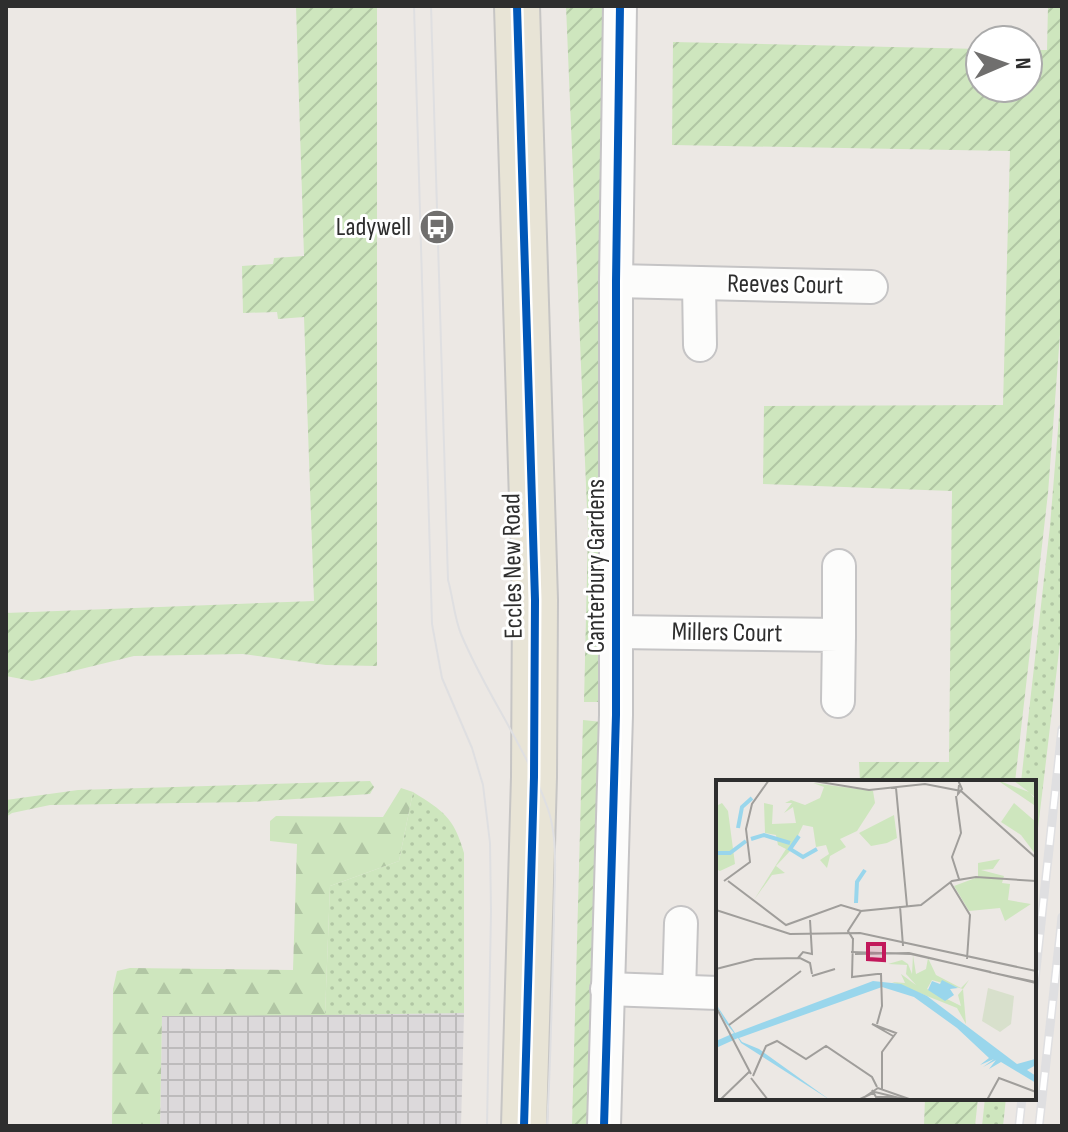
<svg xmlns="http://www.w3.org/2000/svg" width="1068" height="1132" font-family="'Sofia Sans Condensed',sans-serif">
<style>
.industrial{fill:url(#industrial-grid)}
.grass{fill:url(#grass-dots)}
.forest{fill:url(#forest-firs)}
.garden{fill:url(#garden-furrows)}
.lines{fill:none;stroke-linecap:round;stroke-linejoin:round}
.street-casing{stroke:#c5c4c5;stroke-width:36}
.primary-casing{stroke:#c6c5c4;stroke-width:48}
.street{stroke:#fcfcfb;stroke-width:32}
.primary{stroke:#e8e4d6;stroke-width:44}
.tram{stroke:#dfdfe1;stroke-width:2}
.rail-casing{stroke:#dfdfe1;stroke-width:9}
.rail{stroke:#fff;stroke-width:6;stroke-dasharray:18;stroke-linecap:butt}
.cycleway-casing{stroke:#fff;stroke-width:13}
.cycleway{stroke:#0057b8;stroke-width:8}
.labels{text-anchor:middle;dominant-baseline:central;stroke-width:6;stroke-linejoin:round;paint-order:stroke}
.poi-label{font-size:26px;fill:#2e2e2e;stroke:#fff;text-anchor:end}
.street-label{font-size:26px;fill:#2e2e2e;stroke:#fff}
.inset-river{fill:none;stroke:#99d6ec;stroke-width:4}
.inset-road{fill:none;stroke:#a09e9b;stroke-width:2}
.view{fill:#c2185b;fill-opacity:0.15;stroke:#c2185b;stroke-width:4}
.inset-edge{fill:none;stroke:#2e2e2e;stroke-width:4}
</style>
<defs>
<pattern id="industrial-grid" width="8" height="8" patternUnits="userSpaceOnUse" patternTransform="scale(2)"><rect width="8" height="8" fill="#dcd9db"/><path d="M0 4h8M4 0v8" fill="none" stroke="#bdbbbc"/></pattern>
<pattern id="grass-dots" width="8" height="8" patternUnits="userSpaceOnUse" patternTransform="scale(2)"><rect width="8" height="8" fill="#cee6be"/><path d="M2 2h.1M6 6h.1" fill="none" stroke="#b1c6a4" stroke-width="1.8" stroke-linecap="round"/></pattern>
<pattern id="forest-firs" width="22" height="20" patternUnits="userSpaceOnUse" patternTransform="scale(2)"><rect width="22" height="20" fill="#cee6be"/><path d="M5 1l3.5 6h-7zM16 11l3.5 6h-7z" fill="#b1c6a4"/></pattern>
<pattern id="garden-furrows" width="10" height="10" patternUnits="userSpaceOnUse" patternTransform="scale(2)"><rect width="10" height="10" fill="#cee6be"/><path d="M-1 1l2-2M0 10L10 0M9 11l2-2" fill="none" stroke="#b1c6a4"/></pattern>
</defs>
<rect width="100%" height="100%" fill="#ece8e4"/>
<path class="industrial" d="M464 1013 461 1126H160L162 1016Z"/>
<g class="grass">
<path d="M1062 380V626L1034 862V782H1021L1050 526Z"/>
<path d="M413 792C443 811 454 817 464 853V1013L325 1015 330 886 399 861Z"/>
<path d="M985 1098H1006L1003 1126H982Z"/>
</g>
<path class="forest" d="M401 788 413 792 399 861 330 886 325 1015 162 1016 160 1126H112L113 989 117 971 130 968 293 970 297 844 270 841V821L276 816 383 817Z"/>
<g class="garden">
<path d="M296 6H377V666L326 665 243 654 134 656 32 681 6 676V613L314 601 304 317 278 319 277 312 243 313 242 266 273 264 274 258 304 256Z"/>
<path d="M566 6H605L600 413 609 451 604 702H584L588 533Z"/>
<path d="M1048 6H1062V308L1048 493 1015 782H860L859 762H949L952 491 763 484 764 406 1003 405 1010 151 672 145 673 42 980 49V88H1028V50H1047Z"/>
<path d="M583 720 602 722 588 1126H572Z"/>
<path d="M370 781 374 787 370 794 250 802 50 805 12 813 6 817V800L78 790Z"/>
<path d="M925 1098H978L975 1126H924Z"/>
</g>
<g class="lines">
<defs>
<g id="street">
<path d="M616 281 871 287"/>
<path d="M699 283 700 345"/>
<path d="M616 632 839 635 838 701"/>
<path d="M839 635V566"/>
<path d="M607 989 718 993"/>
<path d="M679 991 681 923"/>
<path d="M604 1126 616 715V281L620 6"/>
</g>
<path id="primary" d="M517 6 535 600 534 777 524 1126"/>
</defs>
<use href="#street" class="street-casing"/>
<use href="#primary" class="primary-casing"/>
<use href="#street" class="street"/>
<use href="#primary" class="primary"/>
<g class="tram">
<path d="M414 6 432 624 442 678 472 748 483 785 490 843 491 912 487 1126"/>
<path d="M431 6 448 580C453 597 454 617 461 634 486 694 526 747 548 809 559 840 554 885 554 918 552 988 551 1057 547 1126"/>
</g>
<defs>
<g id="rail">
<path d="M1034 988 1062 729"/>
<path d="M1019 1126 1022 1098"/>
<path d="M1039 1126 1062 917"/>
</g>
</defs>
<use href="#rail" class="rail-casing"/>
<use href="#rail" class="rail"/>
<defs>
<g id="cycleway">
<path d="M517 6 535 600 534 777 524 1126"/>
<path d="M604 1126 616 715V281L620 6"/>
</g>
</defs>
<use href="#cycleway" class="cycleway-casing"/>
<use href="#cycleway" class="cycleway"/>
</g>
<defs>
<symbol id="bus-disc" viewBox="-11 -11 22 22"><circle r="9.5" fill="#706f6e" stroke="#fff"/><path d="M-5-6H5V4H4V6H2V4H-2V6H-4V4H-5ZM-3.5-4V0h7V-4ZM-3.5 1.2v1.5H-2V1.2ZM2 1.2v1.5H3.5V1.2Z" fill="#fff"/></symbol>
</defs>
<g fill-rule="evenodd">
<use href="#bus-disc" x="417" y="207" width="40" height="40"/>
</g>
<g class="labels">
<g class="poi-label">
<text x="411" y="227">Ladywell</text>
</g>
<g class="street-label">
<text transform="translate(785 285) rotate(1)">Reeves Court</text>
<text transform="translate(513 566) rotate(-91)">Eccles New Road</text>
<text transform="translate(596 566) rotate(-90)">Canterbury Gardens</text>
<text transform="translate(727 633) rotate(1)">Millers Court</text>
</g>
</g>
<g transform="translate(716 780)">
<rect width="320" height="320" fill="#ece8e4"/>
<path d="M97 3 157 11 159 23 141 51 124 59 130 67 114 76 111 88 104 80 113 74 110 65 100 67 97 47 87 45 75 70 60 86 69 93 56 95 38 120 70 69 62 65 60 55 49 53 48 23 57 25 56 44 80 43 77 27 68 33 76 23H69L75 20 89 25 104 18 108 7ZM6 23 12 31 19 84 4 91 0 89V26ZM298 23 320 42V75L305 55 285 42ZM178 35 181 58 171 63 155 66 143 53ZM284 79 277 89 265 90 288 96 286 103 294 104 292 120 315 124 289 141 284 128 253 131 238 106 262 97V83ZM197 175 200 194 210 189 212 178 220 195 245 208 253 200 247 209 216 200 211 209 245 226 242 215 247 209 250 244 241 228 176 202 189 203 185 194 200 205 190 194 191 185 172 184 186 180 192 184 196 194Z" fill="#cee6be"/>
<path d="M281 0 313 12 298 1 318 0 320 18 314 13 320 20V40L318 25Z" fill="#cee6be"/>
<path d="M272 208 298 216 295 244 284 252 266 241Z" fill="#d8e0cc"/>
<path d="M226 200 242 208 234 209 238 215 229 221 212 210 216 201 224 204ZM157 201 185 204 211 216 301 284 319 279 320 285 311 290 320 296V303L285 282 273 289 280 280 267 287 278 279 264 285 273 278 241 248 198 217 166 207 23 258 26 262 43 269 114 320 25 263 22 258 0 268V261L18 253 9 242 0 224 19 253Z" fill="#99d6ec"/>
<path class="inset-river" d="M22 48 26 27 36 18M83 56 74 69 87 77 101 69M35 59 48 55 74 63M0 73H14L30 61M140 123 141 102 149 90"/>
<path class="inset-road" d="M92 0 153 10 209 4 245 11 320 78M242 0 246 9 242 14 243 5M175 8H180L191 126M240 16 245 53 236 77 243 99M8 101 34 82 30 49 36 24 53 0M12 101 70 145 125 125 145 131M234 102 254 135 251 179M184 126 187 166M0 130 74 154 144 153 320 191M137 158 136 197 161 194M137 159 132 151 145 131 205 125 236 101 260 97 320 101M135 172 195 174 275 192M139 174 193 173 320 203M82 178 87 172 96 174 94 140M0 189 39 179 84 178 94 183 96 194M273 192 320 202M96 196 119 189M0 227 35 294M161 244 166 226 165 194H161M13 245 85 191M37 296 50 266 61 261 90 279 110 266 156 297 161 307M35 298 52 320M166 309V272L180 253 156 244 177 256M156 310 160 317H176M4 320 33 292M142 320 159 312 192 320M144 320 162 308 196 320M271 320 283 298 320 312"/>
<path class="view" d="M152 164H168V180L152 179Z"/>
<rect width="320" height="320" class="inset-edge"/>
</g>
<rect width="1068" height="1132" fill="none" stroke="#2e2e2e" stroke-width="16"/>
<g transform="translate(1004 64) rotate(88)"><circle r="38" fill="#ffffff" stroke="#ababab" stroke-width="2"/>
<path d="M0-6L14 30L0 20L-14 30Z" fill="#706f6e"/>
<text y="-12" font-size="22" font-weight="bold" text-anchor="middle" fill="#2e2e2e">N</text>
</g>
</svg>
